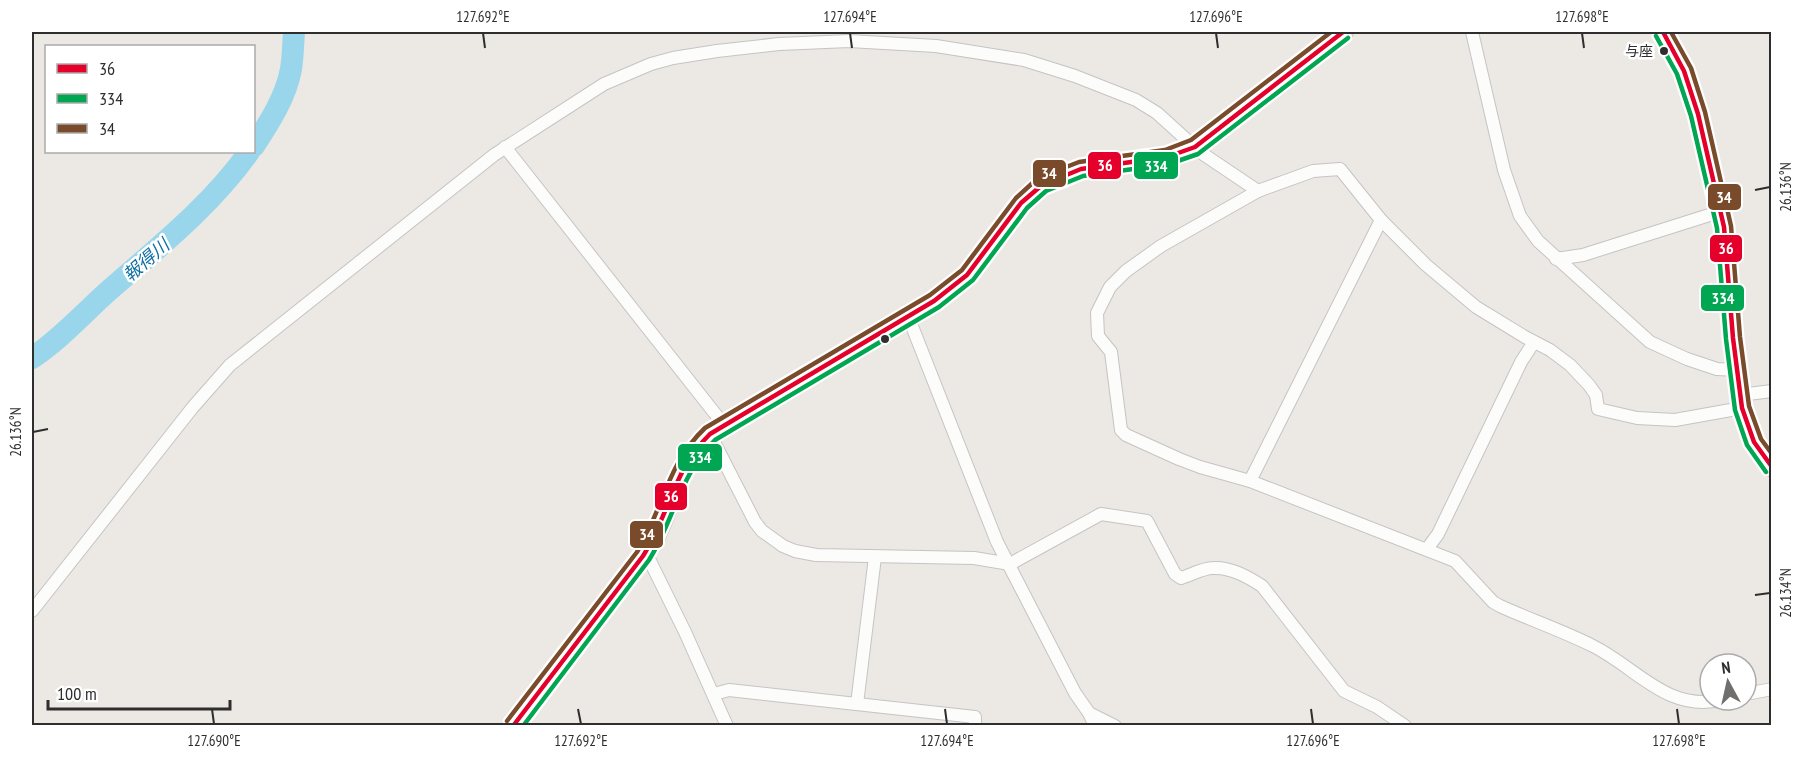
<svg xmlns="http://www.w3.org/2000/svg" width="1803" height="757" font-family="'PT Sans Narrow','Noto Sans JP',sans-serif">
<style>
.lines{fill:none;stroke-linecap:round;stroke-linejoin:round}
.river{stroke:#99d6ec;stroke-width:22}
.minor-casing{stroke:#c5c4c5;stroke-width:14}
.secondary-casing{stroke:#c5c4c5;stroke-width:20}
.primary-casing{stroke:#c6c5c4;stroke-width:22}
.minor{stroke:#fcfcfb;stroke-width:12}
.secondary{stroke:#fcfcfb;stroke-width:18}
.primary{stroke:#e8e4d6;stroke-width:20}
.bus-1-casing{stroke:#fff;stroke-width:9}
.bus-2-casing{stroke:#fff;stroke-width:9}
.bus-3-casing{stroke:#fff;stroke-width:9}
.bus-1{stroke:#e4002b;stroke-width:4.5}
.bus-2{stroke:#00a651;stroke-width:4.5}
.bus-3{stroke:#7a4b2a;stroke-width:4.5}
.ticks{fill:none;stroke:#2e2e2e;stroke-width:2}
.bus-dot{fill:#2e2e2e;stroke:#fff;stroke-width:2}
.labels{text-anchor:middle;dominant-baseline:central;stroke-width:5;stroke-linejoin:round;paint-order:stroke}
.bus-label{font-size:14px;fill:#2e2e2e;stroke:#fff;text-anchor:end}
.water-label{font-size:18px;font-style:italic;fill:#0d6fa3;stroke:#fff}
.line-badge{stroke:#fff;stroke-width:2}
.badge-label{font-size:16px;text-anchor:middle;font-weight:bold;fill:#fff}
.neatline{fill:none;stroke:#2e2e2e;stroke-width:2}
.ticks-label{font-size:15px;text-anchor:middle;fill:#2e2e2e}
</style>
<rect width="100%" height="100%" fill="#ece8e4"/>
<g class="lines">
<g class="river">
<path d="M254 146C269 123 286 97 291 69 293 57 293 44 294 32"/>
<path d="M32 358C59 340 81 316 105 294 156 249 210 207 249 152"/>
</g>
<defs>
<g id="minor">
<path d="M1472 32 1504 170 1520 216 1538 241 1650 342 1687 359 1717 369 1736 370"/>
<path d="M505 147 724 425"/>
<path d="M1556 259 1583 255 1722 211"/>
<path d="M908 316 997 542 1075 693 1089 713 1095 726"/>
<path d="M1740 395 1772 391"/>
<path d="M710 434 755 522 762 531 783 546 795 551 816 555 974 558 1010 564 1101 514 1147 521 1175 574 1181 578C1191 575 1203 568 1213 568 1231 567 1248 577 1262 586L1344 691 1377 707 1405 726"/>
<path d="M1250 481 1381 220"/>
<path d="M1427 549 1438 534 1521 362 1534 342"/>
<path d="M643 556 650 561 685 632 727 726"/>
<path d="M32 611 193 407 230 365 494 155 604 84 651 64 673 58 717 51 779 44 849 41 936 46 1024 60 1075 76 1136 100 1157 113 1200 152 1258 191"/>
<path d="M714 694 729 690 975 717V726"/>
<path d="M1746 694 1772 689"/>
<path d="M1721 700C1667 712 1637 668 1593 646 1563 631 1531 620 1500 606L1493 602 1455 561 1250 481 1200 467 1179 459 1126 435 1121 430 1111 352 1098 336 1097 313 1110 287 1126 271 1161 246 1258 191 1313 171 1340 169 1381 220 1426 265 1476 307 1525 337 1550 350 1570 365 1589 385 1596 395 1598 409 1637 418 1675 420 1742 408"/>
<path d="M857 704 875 557"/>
<path d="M1089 713 1115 726"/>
</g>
<path id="secondary" d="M1663 32 1684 71 1698 114 1724 227 1733 338 1742 408 1754 442 1772 468"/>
<path id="primary" d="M513 726 643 556C648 548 653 540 657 532 676 493 674 465 710 434L934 301 967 275 1021 203 1042 185 1081 169 1167 157 1195 147 1343 32"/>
</defs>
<use href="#minor" class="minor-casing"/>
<use href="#secondary" class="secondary-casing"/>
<use href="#primary" class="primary-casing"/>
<use href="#minor" class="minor"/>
<use href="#secondary" class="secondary"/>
<use href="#primary" class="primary"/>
<defs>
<g id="bus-1">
<path d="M1663 32 1684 71 1698 114 1724 227 1733 338 1742 408 1754 442 1772 467"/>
<path d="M513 726 643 556C670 513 673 470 710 434L934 301 967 275 1021 203 1042 185 1081 169 1167 157 1195 147 1343 32"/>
</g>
<g id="bus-2">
<path d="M1656 36 1677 74 1691 116 1717 228 1726 339 1735 410 1747 445 1766 472"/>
<path d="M523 726 649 560C674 520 680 474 715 440L939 307 973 280 1027 208 1046 191 1083 176 1169 164 1198 154 1348 38"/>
</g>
<g id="bus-3">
<path d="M1671 32 1691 68 1705 112 1731 226 1740 337 1749 406 1761 439 1772 454"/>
<path d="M507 721 637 552C664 508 666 465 705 428L930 295 962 270 1016 198 1038 178 1079 162 1165 150 1191 140 1331 32"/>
</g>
</defs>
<use href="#bus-1" class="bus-1-casing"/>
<use href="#bus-2" class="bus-2-casing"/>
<use href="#bus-3" class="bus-3-casing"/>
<use href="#bus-1" class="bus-1"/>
<use href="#bus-2" class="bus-2"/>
<use href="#bus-3" class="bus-3"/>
</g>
<path class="ticks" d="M483 33 485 48M850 33 852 48M1216 33 1218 48M1582 33 1584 48M1755 190 1770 187M33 432 48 429M1755 595 1770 593M212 709 214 724M578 709 581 724M945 709 947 724M1311 709 1313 724M1677 709 1679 724"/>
<g class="bus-dot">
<circle cx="1664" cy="51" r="5"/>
<circle cx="885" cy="339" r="5"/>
</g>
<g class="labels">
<g class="bus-label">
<text x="1653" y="51">与座</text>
</g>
<g class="water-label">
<text transform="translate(146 260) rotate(-41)">報得川</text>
</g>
</g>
<g class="line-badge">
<rect x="1087" y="151" width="35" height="29" rx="6" fill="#e4002b"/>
<rect x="1133" y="151" width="46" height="29" rx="6" fill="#00a651"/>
<rect x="1032" y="159" width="35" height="29" rx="6" fill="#7a4b2a"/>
<rect x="1707" y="183" width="35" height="28" rx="6" fill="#7a4b2a"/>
<rect x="1709" y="234" width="34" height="29" rx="6" fill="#e4002b"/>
<rect x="1700" y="284" width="45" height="28" rx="6" fill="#00a651"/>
<rect x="677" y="443" width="46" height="29" rx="6" fill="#00a651"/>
<rect x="654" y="482" width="34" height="29" rx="6" fill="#e4002b"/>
<rect x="629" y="520" width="35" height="29" rx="6" fill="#7a4b2a"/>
</g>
<g class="badge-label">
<text x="1105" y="171">36</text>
<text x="1156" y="172">334</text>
<text x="1049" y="179">34</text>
<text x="1724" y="203">34</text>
<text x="1726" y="254">36</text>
<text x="1723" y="304">334</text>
<text x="700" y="463">334</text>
<text x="671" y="502">36</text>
<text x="647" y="540">34</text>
</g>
<rect width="1803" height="757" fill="none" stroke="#ffffff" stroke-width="66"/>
<rect x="45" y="45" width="210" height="108" fill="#ffffff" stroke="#ababab" stroke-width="1.5"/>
<rect x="57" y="64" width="30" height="9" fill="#e4002b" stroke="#ababab" stroke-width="1.5"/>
<text x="99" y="75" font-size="18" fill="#2e2e2e">36</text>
<rect x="57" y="94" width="30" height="9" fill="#00a651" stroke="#ababab" stroke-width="1.5"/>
<text x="99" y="105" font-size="18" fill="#2e2e2e">334</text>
<rect x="57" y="124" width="30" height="9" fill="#7a4b2a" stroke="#ababab" stroke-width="1.5"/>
<text x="99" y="135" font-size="18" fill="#2e2e2e">34</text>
<g transform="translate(1728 682) rotate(352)"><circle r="28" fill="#ffffff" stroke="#ababab" stroke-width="1.5"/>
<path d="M0-4.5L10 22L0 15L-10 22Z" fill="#706f6e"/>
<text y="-9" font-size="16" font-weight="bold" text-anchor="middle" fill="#2e2e2e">N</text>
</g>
<path d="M48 700v9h182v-9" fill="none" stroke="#2e2e2e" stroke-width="3"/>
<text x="57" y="700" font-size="18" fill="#2e2e2e" stroke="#ffffff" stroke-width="4.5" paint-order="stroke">100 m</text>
<rect x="33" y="33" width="1737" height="691" class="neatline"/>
<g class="ticks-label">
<text x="483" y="22">127.692°E</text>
<text x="850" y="22">127.694°E</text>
<text x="1216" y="22">127.696°E</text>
<text x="1582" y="22">127.698°E</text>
<text transform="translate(1786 187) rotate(-90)" y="5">26.136°N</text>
<text transform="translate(16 432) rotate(-90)" y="5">26.136°N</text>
<text transform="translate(1786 593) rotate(-90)" y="5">26.134°N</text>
<text x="214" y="746">127.690°E</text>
<text x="581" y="746">127.692°E</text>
<text x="947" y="746">127.694°E</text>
<text x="1313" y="746">127.696°E</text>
<text x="1679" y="746">127.698°E</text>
</g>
</svg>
